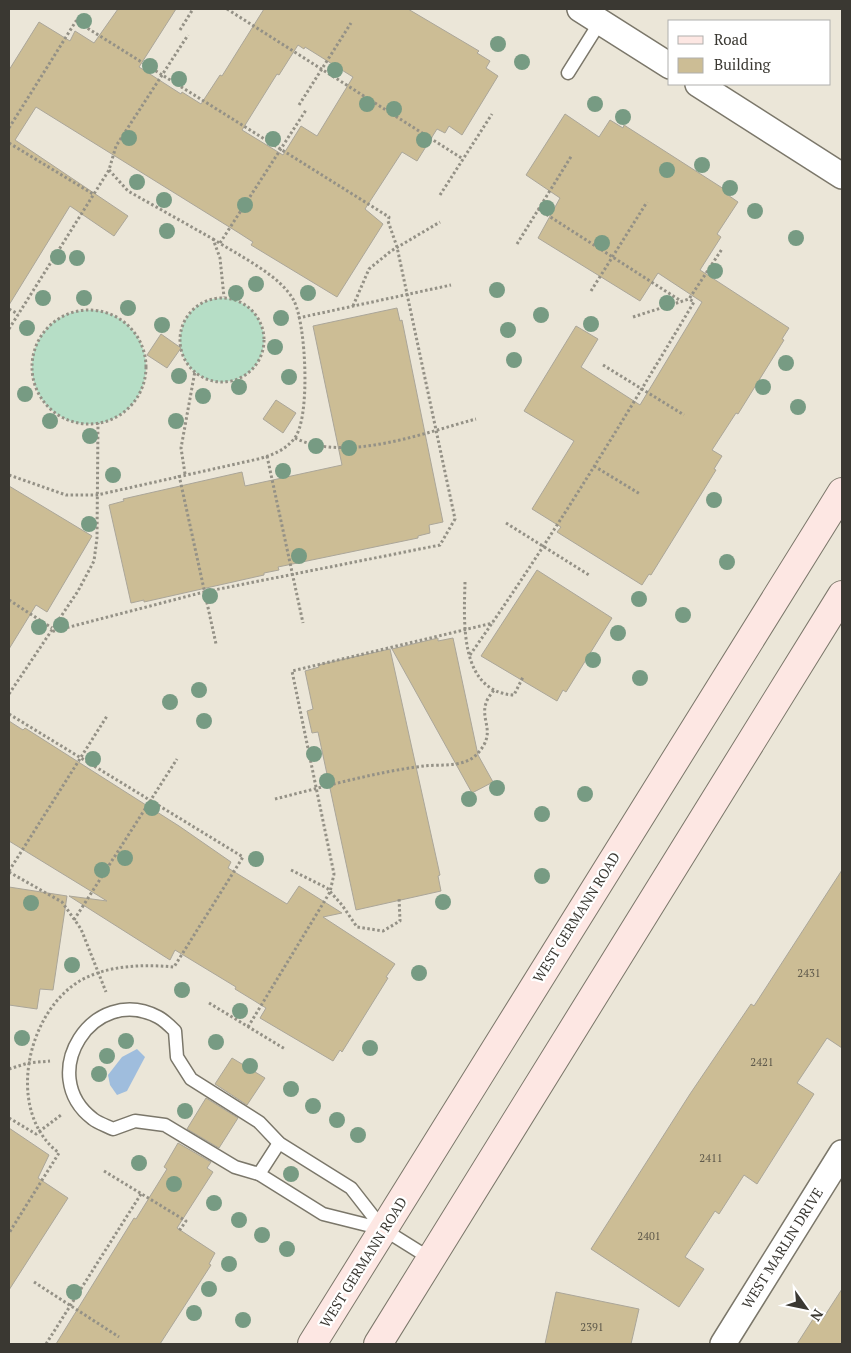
<svg xmlns="http://www.w3.org/2000/svg" width="851" height="1353" font-family="'PT Serif',serif">
<style>
.green{fill:#b6dec6}
.water{fill:#9fbddd}
.building{fill:#ccbd95;stroke:#aba699;fill-rule:evenodd}
.lines{fill:none;stroke-linecap:round;stroke-linejoin:round}
.lane-casing{stroke:#7b776a;stroke-width:15}
.street-casing{stroke:#7b776a;stroke-width:28}
.secondary-casing{stroke:#7b776a;stroke-width:30}
.path{stroke:#949186;stroke-width:3;stroke-dasharray:2.5 2.5;stroke-linecap:butt}
.lane{stroke:#fff;stroke-width:12}
.street{stroke:#fff;stroke-width:25}
.secondary{stroke:#fde7e3;stroke-width:28}
.tree{fill:#779b83}
.labels{text-anchor:middle;dominant-baseline:central;stroke-width:4.5;stroke-linejoin:round;paint-order:stroke}
.number-label{font-size:11px;fill:#5e594b}
.street-label{font-size:14px;fill:#3a3832;stroke:#fff}
</style>
<rect width="100%" height="100%" fill="#ebe6d8"/>
<g class="green">
<circle cx="222" cy="340" r="42"/>
<circle cx="89" cy="367" r="57"/>
</g>
<path class="water" d="M137 1049 145 1057 127 1091 117 1095 110 1085 108 1075 122 1057Z"/>
<g class="building">
<path d="M118 9H176L139 67 181 94 182 92 201 104 220 75 222 76 264 9H408L479 51 477 53 490 61 486 68 498 76 462 135 449 126 445 133 437 129 417 161 402 152 365 209 383 224 337 297 251 245 253 242 239 233 36 107 15 140 128 216 114 236 70 206 9 305V70L39 22 70 41 75 31 94 43ZM298 45 304 49 305 47 353 77 317 136 301 126 283 155 242 130 277 74 279 75Z"/>
<path d="M565 114 599 137 610 120 623 128 624 125 727 191 725 193 738 202 717 234 721 237 700 270 789 328 782 339 784 340 738 414 736 413 712 450 722 456 714 469 716 470 651 575 649 574 642 585 557 532 561 527 532 509 574 441 524 411 576 326 598 339 581 367 640 405 702 302 658 273 640 301 538 238 560 198 526 175Z"/>
<path d="M397 308 400 321 402 320 443 522 429 525 430 533 418 536V538L278 567 279 570 264 573V575L144 602V600L131 603 109 505 124 501 123 499 242 472 245 486 342 465 313 326Z"/>
<path d="M161 334 181 348 167 368 147 355Z"/>
<path d="M276 400 296 413 283 433 263 419Z"/>
<path d="M9 486 92 536 47 612 36 605 9 649Z"/>
<path d="M537 570 612 618 566 692 563 690 557 701 481 656Z"/>
<path d="M438 638V641L453 638 478 755 493 782 472 793 392 649Z"/>
<path d="M390 649 440 875 438 876 441 891 356 910 318 732 312 733 307 711 313 709 305 671 319 667 318 665Z"/>
<path d="M9 721 23 730 25 728 179 826 231 862 228 868 287 904 299 886 342 913 323 917 395 964 386 977 388 978 342 1052 340 1050 333 1061 260 1018 266 1008 235 989 236 987 175 950 170 960 69 896 107 901 9 841Z"/>
<path d="M842 870V1048L827 1038 797 1083 814 1094 757 1184 744 1175 719 1214 715 1211 685 1257 704 1269 679 1307 591 1249 690 1094 751 1004 754 1006Z"/>
<path d="M9 887 67 896 53 990 40 989 37 1009 9 1005Z"/>
<path d="M232 1058 265 1078 247 1105 215 1084Z"/>
<path d="M206 1098 238 1118 219 1148 187 1129Z"/>
<path d="M9 1128 49 1155 38 1178 68 1198 9 1290Z"/>
<path d="M178 1143 211 1162 207 1168 213 1172 177 1228 215 1253 209 1264 211 1265 160 1344H56L134 1218 136 1219 167 1169 164 1167Z"/>
<path d="M842 1289V1344H797L815 1316 822 1320Z"/>
<path d="M556 1292 639 1309 631 1344H545Z"/>
</g>
<g class="lines">
<defs>
<g id="lane">
<path d="M568 73 600 22"/>
<path d="M259 1174 279 1143"/>
<path d="M383 1229 351 1188 279 1143 259 1122 191 1079 177 1057 175 1031C170 1026 164 1020 158 1017 93 983 35 1075 93 1119 98 1123 107 1126 113 1129L135 1121 165 1125 235 1167 259 1174 323 1214 383 1229 431 1259"/>
</g>
<g id="street">
<path d="M580 9 670 66"/>
<path d="M698 84 842 176"/>
<path d="M723 1344 842 1153"/>
</g>
<g id="secondary">
<path d="M312 1344 842 492"/>
<path d="M378 1344 842 595"/>
</g>
</defs>
<use href="#lane" class="lane-casing"/>
<use href="#street" class="street-casing"/>
<use href="#secondary" class="secondary-casing"/>
<g class="path">
<path d="M227 9 463 159"/>
<path d="M180 30 193 9"/>
<path d="M299 105 351 23"/>
<path d="M9 128 76 21 389 217 388 221 397 247 455 519 440 545 204 592 50 632"/>
<path d="M9 143 93 194"/>
<path d="M109 170 128 191 213 239 220 258 224 297"/>
<path d="M440 195 492 114"/>
<path d="M538 209 681 301"/>
<path d="M220 243 306 110"/>
<path d="M517 244 572 155"/>
<path d="M591 291 647 202"/>
<circle cx="222" cy="340" r="42"/>
<path d="M353 306 369 269 391 251 440 222"/>
<path d="M9 309 18 314"/>
<circle cx="89" cy="367" r="57"/>
<path d="M633 317 689 299 722 249"/>
<path d="M298 318 451 285"/>
<path d="M9 329 109 170 116 146 188 35"/>
<path d="M603 365 684 415"/>
<path d="M295 438C347 463 423 433 476 419"/>
<path d="M267 456 303 623"/>
<path d="M594 466 640 494"/>
<path d="M185 474 181 448 195 371"/>
<path d="M9 475 66 495H97L258 459C272 455 284 451 294 439 311 419 306 324 294 301 282 276 236 254 213 239"/>
<path d="M179 475 216 644"/>
<path d="M506 523 589 575"/>
<path d="M465 582C464 622 459 692 514 695L523 677"/>
<path d="M9 600 52 628"/>
<path d="M470 655C550 541 623 421 694 302L689 299"/>
<path d="M9 694 78 591 94 561 97 538 98 423"/>
<path d="M9 714 243 857 174 967C143 964 106 965 78 982 25 1016 6 1113 59 1153L9 1233"/>
<path d="M275 799C323 787 375 772 424 766 442 764 465 768 478 753 497 732 480 721 486 703 487 699 491 694 494 690"/>
<path d="M291 870 327 888 342 905 357 927 383 931 400 921 399 897"/>
<path d="M9 871 107 716"/>
<path d="M9 872 62 902 81 929 106 992"/>
<path d="M74 920 177 759"/>
<path d="M209 1003 285 1049"/>
<path d="M248 1027 330 892 334 874 292 671 493 623"/>
<path d="M9 1069 28 1063 50 1061"/>
<path d="M9 1118 36 1134 61 1115"/>
<path d="M104 1171 186 1221 179 1231"/>
<path d="M34 1282 119 1337"/>
<path d="M46 1344 141 1194"/>
</g>
<use href="#lane" class="lane"/>
<use href="#street" class="street"/>
<use href="#secondary" class="secondary"/>
</g>
<g class="tree">
<circle cx="84" cy="21" r="8"/>
<circle cx="498" cy="44" r="8"/>
<circle cx="522" cy="62" r="8"/>
<circle cx="150" cy="66" r="8"/>
<circle cx="335" cy="70" r="8"/>
<circle cx="179" cy="79" r="8"/>
<circle cx="367" cy="104" r="8"/>
<circle cx="595" cy="104" r="8"/>
<circle cx="394" cy="109" r="8"/>
<circle cx="623" cy="117" r="8"/>
<circle cx="129" cy="138" r="8"/>
<circle cx="273" cy="139" r="8"/>
<circle cx="424" cy="140" r="8"/>
<circle cx="702" cy="165" r="8"/>
<circle cx="667" cy="170" r="8"/>
<circle cx="137" cy="182" r="8"/>
<circle cx="730" cy="188" r="8"/>
<circle cx="164" cy="200" r="8"/>
<circle cx="245" cy="205" r="8"/>
<circle cx="547" cy="208" r="8"/>
<circle cx="755" cy="211" r="8"/>
<circle cx="167" cy="231" r="8"/>
<circle cx="796" cy="238" r="8"/>
<circle cx="602" cy="243" r="8"/>
<circle cx="58" cy="257" r="8"/>
<circle cx="77" cy="258" r="8"/>
<circle cx="715" cy="271" r="8"/>
<circle cx="256" cy="284" r="8"/>
<circle cx="497" cy="290" r="8"/>
<circle cx="236" cy="293" r="8"/>
<circle cx="308" cy="293" r="8"/>
<circle cx="43" cy="298" r="8"/>
<circle cx="84" cy="298" r="8"/>
<circle cx="667" cy="303" r="8"/>
<circle cx="128" cy="308" r="8"/>
<circle cx="541" cy="315" r="8"/>
<circle cx="281" cy="318" r="8"/>
<circle cx="591" cy="324" r="8"/>
<circle cx="162" cy="325" r="8"/>
<circle cx="27" cy="328" r="8"/>
<circle cx="508" cy="330" r="8"/>
<circle cx="275" cy="347" r="8"/>
<circle cx="514" cy="360" r="8"/>
<circle cx="786" cy="363" r="8"/>
<circle cx="179" cy="376" r="8"/>
<circle cx="289" cy="377" r="8"/>
<circle cx="239" cy="387" r="8"/>
<circle cx="763" cy="387" r="8"/>
<circle cx="25" cy="394" r="8"/>
<circle cx="203" cy="396" r="8"/>
<circle cx="798" cy="407" r="8"/>
<circle cx="50" cy="421" r="8"/>
<circle cx="176" cy="421" r="8"/>
<circle cx="90" cy="436" r="8"/>
<circle cx="316" cy="446" r="8"/>
<circle cx="349" cy="448" r="8"/>
<circle cx="283" cy="471" r="8"/>
<circle cx="113" cy="475" r="8"/>
<circle cx="714" cy="500" r="8"/>
<circle cx="89" cy="524" r="8"/>
<circle cx="299" cy="556" r="8"/>
<circle cx="727" cy="562" r="8"/>
<circle cx="210" cy="596" r="8"/>
<circle cx="639" cy="599" r="8"/>
<circle cx="683" cy="615" r="8"/>
<circle cx="61" cy="625" r="8"/>
<circle cx="39" cy="627" r="8"/>
<circle cx="618" cy="633" r="8"/>
<circle cx="593" cy="660" r="8"/>
<circle cx="640" cy="678" r="8"/>
<circle cx="199" cy="690" r="8"/>
<circle cx="170" cy="702" r="8"/>
<circle cx="204" cy="721" r="8"/>
<circle cx="314" cy="754" r="8"/>
<circle cx="93" cy="759" r="8"/>
<circle cx="327" cy="781" r="8"/>
<circle cx="497" cy="788" r="8"/>
<circle cx="585" cy="794" r="8"/>
<circle cx="469" cy="799" r="8"/>
<circle cx="152" cy="808" r="8"/>
<circle cx="542" cy="814" r="8"/>
<circle cx="125" cy="858" r="8"/>
<circle cx="256" cy="859" r="8"/>
<circle cx="102" cy="870" r="8"/>
<circle cx="542" cy="876" r="8"/>
<circle cx="443" cy="902" r="8"/>
<circle cx="31" cy="903" r="8"/>
<circle cx="72" cy="965" r="8"/>
<circle cx="419" cy="973" r="8"/>
<circle cx="182" cy="990" r="8"/>
<circle cx="240" cy="1011" r="8"/>
<circle cx="22" cy="1038" r="8"/>
<circle cx="126" cy="1041" r="8"/>
<circle cx="216" cy="1042" r="8"/>
<circle cx="370" cy="1048" r="8"/>
<circle cx="107" cy="1056" r="8"/>
<circle cx="250" cy="1066" r="8"/>
<circle cx="99" cy="1074" r="8"/>
<circle cx="291" cy="1089" r="8"/>
<circle cx="313" cy="1106" r="8"/>
<circle cx="185" cy="1111" r="8"/>
<circle cx="337" cy="1120" r="8"/>
<circle cx="358" cy="1135" r="8"/>
<circle cx="139" cy="1163" r="8"/>
<circle cx="291" cy="1174" r="8"/>
<circle cx="174" cy="1184" r="8"/>
<circle cx="214" cy="1203" r="8"/>
<circle cx="239" cy="1220" r="8"/>
<circle cx="262" cy="1235" r="8"/>
<circle cx="287" cy="1249" r="8"/>
<circle cx="229" cy="1264" r="8"/>
<circle cx="209" cy="1289" r="8"/>
<circle cx="74" cy="1292" r="8"/>
<circle cx="194" cy="1313" r="8"/>
<circle cx="243" cy="1320" r="8"/>
</g>
<g class="labels">
<g class="number-label">
<text x="809" y="973">2431</text>
<text x="762" y="1062">2421</text>
<text x="711" y="1158">2411</text>
<text x="649" y="1236">2401</text>
<text x="592" y="1327">2391</text>
</g>
<g class="street-label">
<text transform="translate(576 917) rotate(-58)">WEST GERMANN ROAD</text>
<text transform="translate(782 1248) rotate(-58)">WEST MARLIN DRIVE</text>
<text transform="translate(363 1262) rotate(-58)">WEST GERMANN ROAD</text>
</g>
</g>
<rect width="851" height="1353" fill="none" stroke="#3a3832" stroke-width="20"/>
<rect x="668" y="20" width="162" height="65" fill="#ffffff" stroke="#b0afad"/>
<rect x="678" y="36" width="25" height="8" fill="#fde7e3" stroke="#b0afad"/>
<text x="714" y="45" font-size="15" fill="#3a3832">Road</text>
<rect x="678" y="58" width="25" height="15" fill="#ccbd95" stroke="#b0afad"/>
<text x="714" y="70" font-size="15" fill="#3a3832">Building</text>
<g transform="translate(806 1308) rotate(123)" stroke="#ffffff" stroke-width="4" paint-order="stroke">
<path d="M0-4L9 19L0 12L-9 19Z" fill="#3a3832"/>
<text y="-8" font-size="14" font-weight="bold" text-anchor="middle" fill="#3a3832">N</text>
</g>
</svg>
